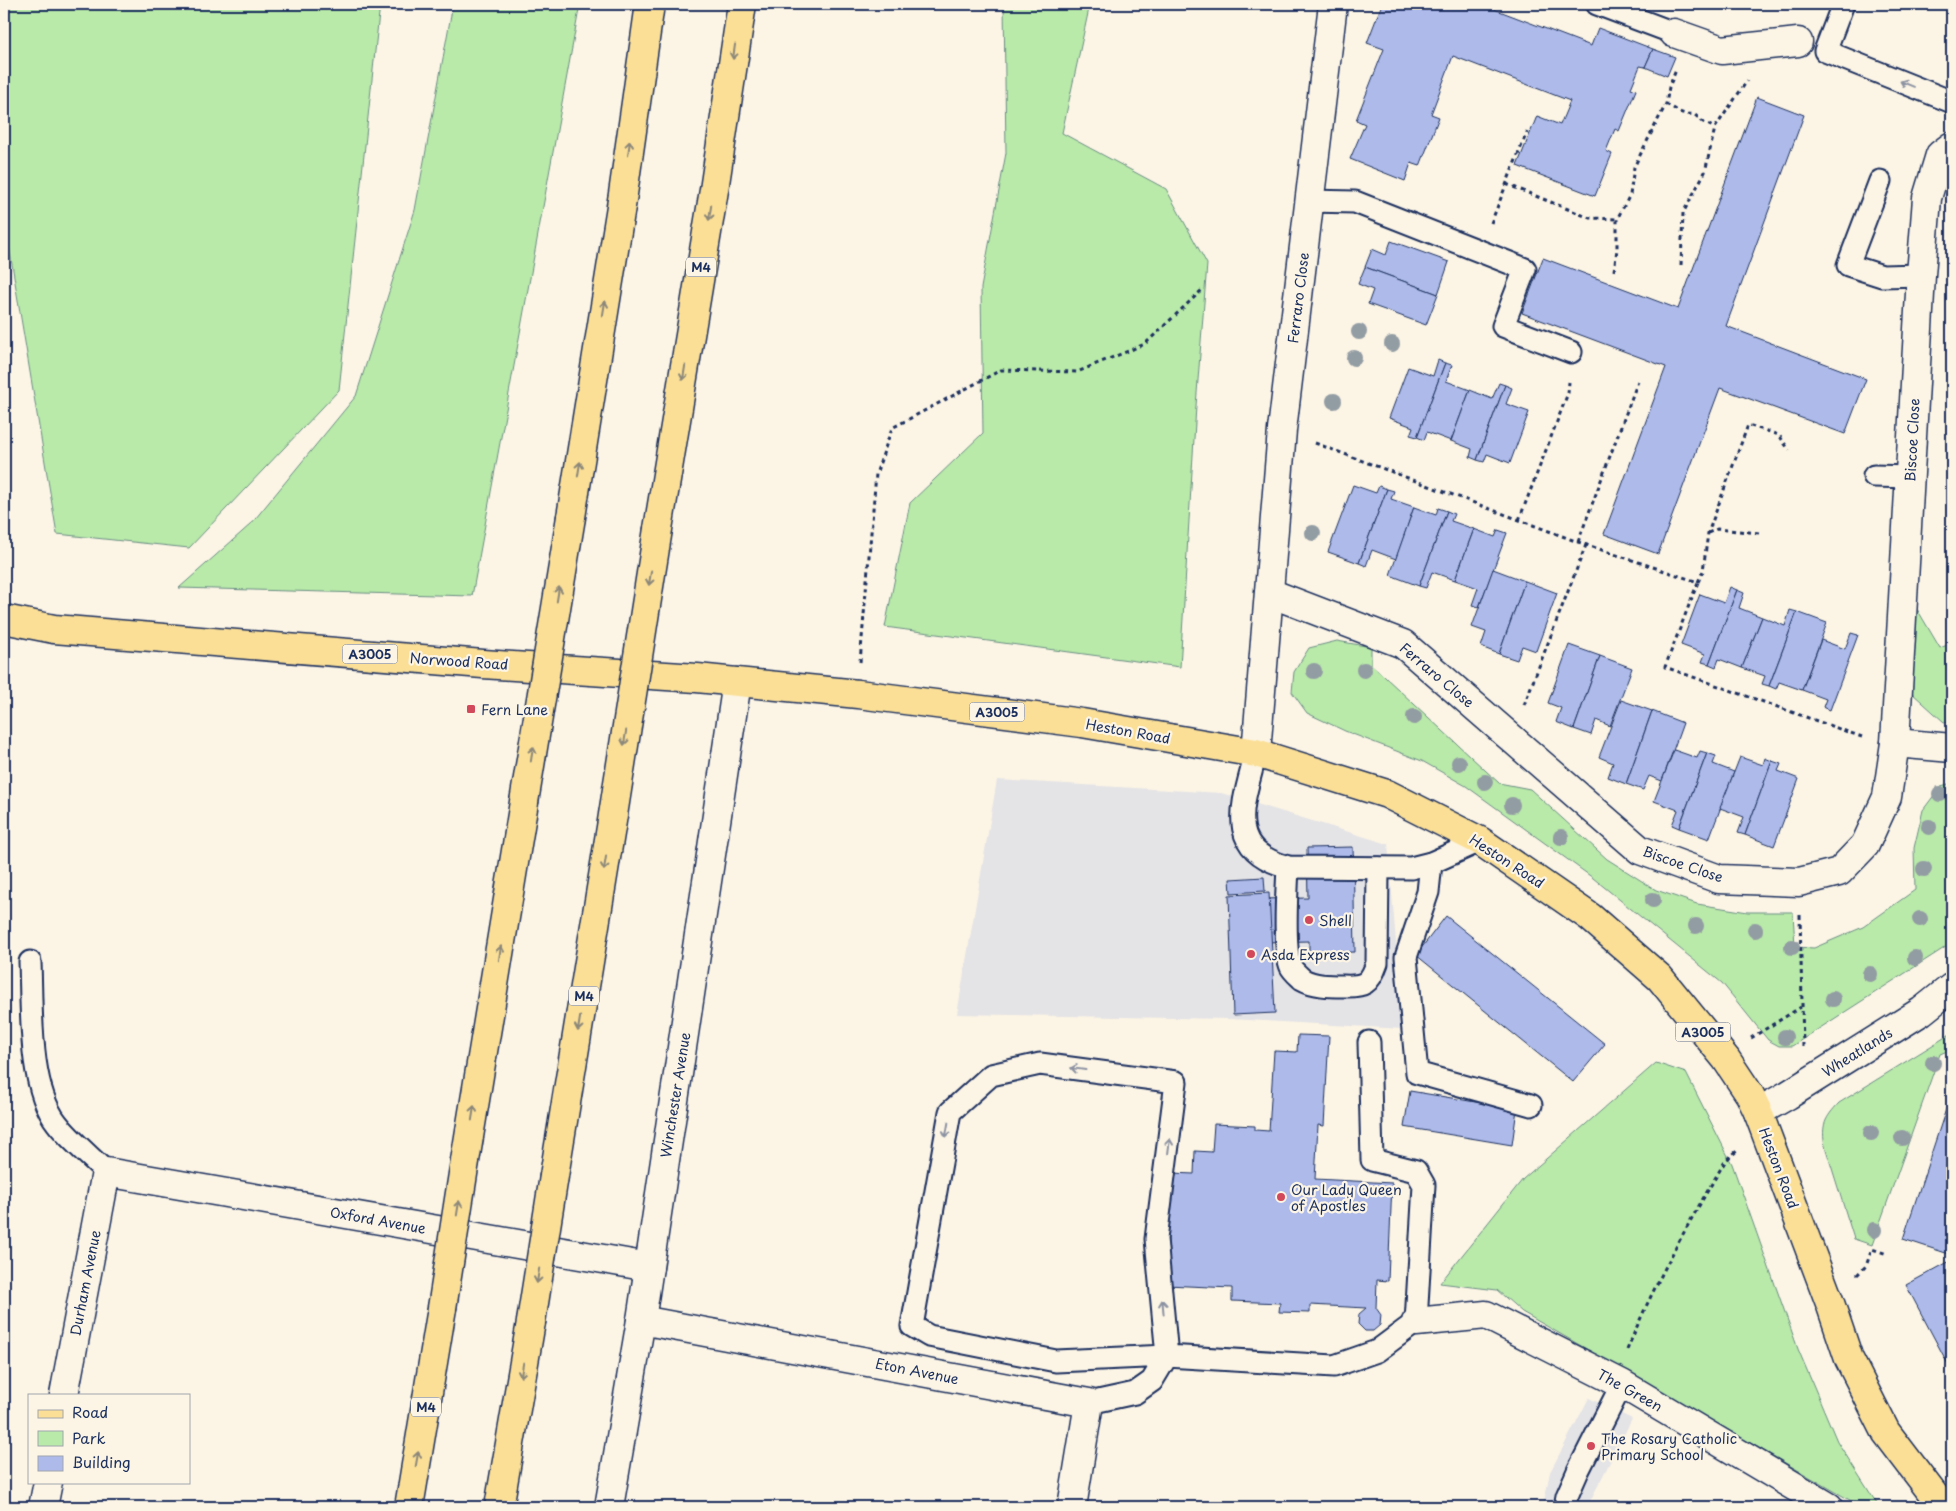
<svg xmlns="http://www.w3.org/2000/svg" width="1956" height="1511" font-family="'Playpen Sans',sans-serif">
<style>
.built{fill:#e4e3e6}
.green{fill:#b9eaa9;stroke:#6a8c84}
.building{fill:#adbaea;stroke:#1b2f5e}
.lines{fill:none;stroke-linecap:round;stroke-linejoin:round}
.lane-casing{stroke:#1b2f5e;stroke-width:25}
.street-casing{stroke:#1b2f5e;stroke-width:31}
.primary-casing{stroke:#1b2f5e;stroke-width:31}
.highway-casing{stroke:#1b2f5e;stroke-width:31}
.path{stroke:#1b2f5e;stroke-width:3;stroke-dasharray:4 4;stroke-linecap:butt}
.lane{stroke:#fcf5e5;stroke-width:21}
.street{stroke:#fcf5e5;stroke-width:28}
.primary{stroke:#fbdf96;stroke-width:28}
.highway{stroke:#fbdf96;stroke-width:28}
.highway-bridge-casing{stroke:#1b2f5e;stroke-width:31;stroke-linecap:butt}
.highway-bridge{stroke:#fbdf96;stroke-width:28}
.tree{fill:#929ca3}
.oneway{stroke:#8b877a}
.oneway2{stroke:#8c92a2}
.poi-dot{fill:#d1495b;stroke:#fcf5e5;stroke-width:2}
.labels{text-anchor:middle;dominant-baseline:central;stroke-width:4.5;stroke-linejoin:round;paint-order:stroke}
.shield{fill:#fcf5e5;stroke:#5e6a86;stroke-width:1}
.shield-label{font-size:12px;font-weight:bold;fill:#1b2f5e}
.street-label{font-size:14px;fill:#1b2f5e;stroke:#fcf5e5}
.poi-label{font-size:14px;fill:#1b2f5e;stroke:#fcf5e5;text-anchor:start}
</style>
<rect width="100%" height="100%" fill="#fcf5e5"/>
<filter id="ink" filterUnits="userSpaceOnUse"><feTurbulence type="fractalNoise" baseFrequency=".02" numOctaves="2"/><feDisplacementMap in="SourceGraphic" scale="10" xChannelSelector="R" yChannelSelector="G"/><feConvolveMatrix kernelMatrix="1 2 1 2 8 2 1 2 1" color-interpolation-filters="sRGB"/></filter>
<g filter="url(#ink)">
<g class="built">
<path d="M997 780 1221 793 1388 844 1403 1029 1230 1019 957 1014Z"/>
<path d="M1589 1398 1632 1419 1587 1507H1543L1550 1472Z"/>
</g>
<g class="green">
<path d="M4 4H380L339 390 189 548 57 534 4 216Z"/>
<path d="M453 4H580L472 596 179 588 251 524 356 396 415 210Z"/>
<path d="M1004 4H1090L1062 133 1166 189 1207 264 1196 406 1180 667 885 627 910 503 983 433 981 288 1006 153Z"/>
<path d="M1917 609 1940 648 1952 643V721L1944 722 1912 693Z"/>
<path d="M1337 641 1371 647V664L1499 783 1530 789 1607 859 1656 890 1697 904 1748 912H1793L1795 947 1814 948 1863 927 1915 890 1914 848 1923 810 1941 786 1952 783V943L1792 1046H1779L1768 1040 1722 983 1593 878 1466 786 1422 761 1345 731 1307 713 1292 692 1294 672 1309 648Z"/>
<path d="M1952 1033V1049L1940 1054 1872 1245 1854 1239 1825 1146C1821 1125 1825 1118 1839 1103Z"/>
<path d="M1656 1063 1686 1073 1732 1164 1798 1349 1837 1441 1879 1507H1862L1522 1312 1497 1290 1440 1283 1523 1179Z"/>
</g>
<g class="building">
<path d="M1382 4H1481L1591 46 1598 28 1653 49 1645 67 1640 66 1631 88 1636 90 1619 131 1615 129 1606 151 1612 154 1595 196 1517 166 1537 116 1560 125 1570 101 1453 56 1431 114 1439 117 1420 166 1411 163 1405 181 1350 159 1365 124 1356 120 1384 49 1367 43Z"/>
<path d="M1653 49 1675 57 1667 76 1645 67Z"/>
<path d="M1757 97 1804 115 1726 326 1866 379 1845 434 1720 388 1658 554 1604 534 1666 367 1522 313 1543 258 1678 309Z"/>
<path d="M1391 241 1449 262 1438 294 1365 267 1372 249 1386 255Z"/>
<path d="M1365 267 1438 294 1426 325 1368 304 1373 290 1358 284Z"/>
<path d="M1438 360 1445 363 1417 437 1410 435 1413 427 1389 418 1408 367 1433 376Z"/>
<path d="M1445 363 1452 365 1446 381 1470 390 1451 441 1427 432 1424 440 1417 437Z"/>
<path d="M1499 383 1505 385 1477 460 1470 457 1472 449 1451 441 1470 390 1492 399Z"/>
<path d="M1505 385 1512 388 1506 404 1529 412 1510 463 1487 454 1484 462 1477 460Z"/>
<path d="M1353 485 1376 493 1379 486 1387 489 1359 563 1328 552Z"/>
<path d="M1387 489 1394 491 1391 499 1414 507 1396 559 1372 550 1366 566 1359 563Z"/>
<path d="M1414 507 1436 515 1438 508 1447 511 1419 586 1390 575Z"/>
<path d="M1447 511 1454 514 1451 521 1474 529 1455 580 1432 572 1426 588 1419 586Z"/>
<path d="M1474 529 1495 537 1498 530 1507 533 1479 607 1472 605 1478 588 1455 580Z"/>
<path d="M1493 569 1525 581 1499 654 1481 647 1486 632 1472 627Z"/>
<path d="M1525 581 1557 593 1536 651 1522 646 1517 660 1499 654Z"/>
<path d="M1730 587 1737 590 1709 664 1702 662 1705 654 1681 645 1700 594 1724 603Z"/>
<path d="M1737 590 1744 593 1739 608 1762 617 1742 668 1719 659 1716 667 1709 664Z"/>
<path d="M1790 610 1797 612 1769 686 1762 684 1765 676 1742 668 1762 617 1785 626Z"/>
<path d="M1797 612 1827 623 1802 690 1779 682 1776 689 1769 686Z"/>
<path d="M1851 633 1858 635 1830 710 1823 707 1826 699 1802 690 1821 640 1845 649Z"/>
<path d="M1569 645 1600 656 1574 729 1556 722 1561 708 1548 703Z"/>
<path d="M1600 656 1632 668 1610 726 1596 720 1591 735 1574 729Z"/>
<path d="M1621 700 1652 711 1626 784 1608 777 1613 763 1599 757Z"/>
<path d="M1652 711 1683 723 1662 781 1649 776 1643 790 1626 784Z"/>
<path d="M1674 750 1697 758 1700 751 1707 753 1679 828 1672 825 1678 810 1654 801Z"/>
<path d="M1707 753 1716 756 1713 764 1734 772 1709 839 1679 828Z"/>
<path d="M1740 757 1763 765 1765 758 1772 761 1745 835 1738 833 1744 817 1720 808Z"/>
<path d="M1772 761 1781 764 1778 771 1799 779 1774 846 1745 835Z"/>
<path d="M1353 847 1355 952 1309 953V941L1263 942 1262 899 1308 898 1307 848Z"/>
<path d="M1264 877 1265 891 1231 893 1230 879Z"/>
<path d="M1269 893 1275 1013 1233 1015 1229 895Z"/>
<path d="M1446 916 1605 1044 1573 1082 1416 955Z"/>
<path d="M1298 1035 1329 1036 1324 1126 1318 1125 1315 1179 1392 1183 1388 1281 1377 1280 1376 1308 1381 1315 1380 1325 1373 1331H1365L1358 1324 1359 1314 1366 1308 1310 1305V1313L1279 1312 1280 1303 1232 1301V1288L1166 1285 1171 1173 1194 1174 1195 1151 1212 1152 1214 1124 1255 1126V1130L1269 1131 1274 1051 1297 1052Z"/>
<path d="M1410 1091 1517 1109 1512 1145 1404 1127Z"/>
<path d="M1952 1091V1255L1903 1239Z"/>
<path d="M1952 1260V1364L1949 1366 1906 1285Z"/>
</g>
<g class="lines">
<defs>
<g id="lane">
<path d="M1597 4 1674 33"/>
<path d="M1843 4 1825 51 1952 102"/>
<path d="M1880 181 1848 265 1882 276 1921 275"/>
<path d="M1309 201 1355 202 1525 269 1503 326 1571 352"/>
<path d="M1874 476 1910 477"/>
<path d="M1256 753C1244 802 1222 849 1288 867L1411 868 1431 863 1480 841"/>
<path d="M1431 863 1428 892 1406 957 1417 1073 1531 1105"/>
<path d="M1288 867C1287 889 1283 950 1291 967 1293 971 1299 976 1302 979 1314 986 1329 986 1343 986 1364 987 1370 984 1377 963L1378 868"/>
<path d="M30 962C32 1008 28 1086 57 1123 70 1140 91 1157 106 1172"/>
<path d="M1089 1403 1135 1393 1152 1381 1167 1356 1156 1239 1176 1082 1040 1064 991 1075 950 1112 912 1326 929 1336 1056 1361 1167 1356 1334 1366 1377 1351 1416 1322 1424 1185 1416 1171 1372 1160 1369 1042"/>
<path d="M1565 1507 1567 1496 1578 1471 1622 1384"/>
</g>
<g id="street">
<path d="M1674 33 1722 50 1798 42"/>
<path d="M1270 593 1403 644 1640 850 1719 879 1799 882 1839 872 1865 845 1887 797 1895 743 1921 275 1927 198 1940 155 1952 146"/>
<path d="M1895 743 1952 748"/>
<path d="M1256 753 1282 430 1333 4"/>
<path d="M1758 1112 1788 1095 1922 1011 1952 987"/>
<path d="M641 1320 1089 1403 1072 1507"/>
<path d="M1416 1322 1486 1315 1622 1384 1829 1507"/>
<path d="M64 1395 106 1172 649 1267"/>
<path d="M43 1507 48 1482"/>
<path d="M609 1507 641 1320 737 682"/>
</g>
<path id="primary" d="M4 619 54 629 483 664 697 678 858 694 1082 723 1256 753 1387 794 1480 841 1590 917 1660 978 1726 1059 1750 1095 1758 1112 1830 1303 1849 1359 1886 1432 1943 1507"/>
<g id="highway">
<path d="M571 517 623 194 650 4"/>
<path d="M658 529 714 190 742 4"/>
<path d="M465 1161 524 802"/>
<path d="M554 1176 613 815"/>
<path d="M409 1507 442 1308"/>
<path d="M499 1507 531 1322"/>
</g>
</defs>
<use href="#lane" class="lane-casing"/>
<use href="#street" class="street-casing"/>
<use href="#primary" class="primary-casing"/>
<use href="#highway" class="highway-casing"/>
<g class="path">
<path d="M1666 104C1678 110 1679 115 1694 114L1703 122 1715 128"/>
<path d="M1506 184 1590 218 1617 219"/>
<path d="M1491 223 1527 132"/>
<path d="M1681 265 1683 213 1705 172 1715 128 1747 81"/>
<path d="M1614 271 1617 249V219L1630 195 1634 167 1666 104 1669 87 1676 70"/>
<path d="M1315 443 1578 542 1698 582 1665 667 1862 737"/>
<path d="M1519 520 1568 393 1569 382"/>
<path d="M1708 533 1717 529 1759 533"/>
<path d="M1578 542 1638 381"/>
<path d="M1698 582 1703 571 1708 533 1748 425 1779 435 1789 450"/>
<path d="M860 662 876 474 892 428 1001 370 1077 372 1145 344 1203 289"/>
<path d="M1524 705 1586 545"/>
<path d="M1800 915 1803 1047"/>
<path d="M1751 1038 1801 1007"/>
<path d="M1857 1275 1866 1266 1872 1249 1887 1254"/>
<path d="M1627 1350C1655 1282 1688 1223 1726 1160L1737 1151"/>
</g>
<use href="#lane" class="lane"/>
<use href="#street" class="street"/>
<use href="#primary" class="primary"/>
<use href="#highway" class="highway"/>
<defs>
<g id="highway-bridge">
<path d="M524 802 571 517"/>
<path d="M613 815 658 529"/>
<path d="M442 1308 465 1161"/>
<path d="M531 1322 554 1176"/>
</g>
</defs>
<use href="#highway-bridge" class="highway-bridge-casing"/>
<use href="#highway-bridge" class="highway-bridge"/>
</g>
<g class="tree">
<circle cx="1359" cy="332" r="8"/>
<circle cx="1392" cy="344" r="8"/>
<circle cx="1354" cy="358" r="8"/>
<circle cx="1334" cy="401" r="8"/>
<circle cx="1313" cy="533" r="8"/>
<circle cx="1364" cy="670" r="8"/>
<circle cx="1314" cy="671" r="8"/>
<circle cx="1414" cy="717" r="8"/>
<circle cx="1459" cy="763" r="8"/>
<circle cx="1485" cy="782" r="8"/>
<circle cx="1940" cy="794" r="8"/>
<circle cx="1512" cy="805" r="8"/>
<circle cx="1929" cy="827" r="8"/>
<circle cx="1561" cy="837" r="8"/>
<circle cx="1924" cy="869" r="8"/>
<circle cx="1653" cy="900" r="8"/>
<circle cx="1920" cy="919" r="8"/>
<circle cx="1696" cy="926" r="8"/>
<circle cx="1755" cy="930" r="8"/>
<circle cx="1792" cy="947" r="8"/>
<circle cx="1915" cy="958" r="8"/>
<circle cx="1870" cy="974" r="8"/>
<circle cx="1833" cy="999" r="8"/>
<circle cx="1785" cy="1037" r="8"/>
<circle cx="1933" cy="1063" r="8"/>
<circle cx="1871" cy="1133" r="8"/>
<circle cx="1902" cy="1138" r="8"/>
<circle cx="1874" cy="1230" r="8"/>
</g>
<defs><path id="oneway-shaft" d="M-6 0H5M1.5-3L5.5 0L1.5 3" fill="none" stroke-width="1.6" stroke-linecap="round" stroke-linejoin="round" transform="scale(1.25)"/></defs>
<g class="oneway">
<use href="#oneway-shaft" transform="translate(734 52) rotate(98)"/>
<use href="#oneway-shaft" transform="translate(629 148) rotate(-82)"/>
<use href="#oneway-shaft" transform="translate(710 213) rotate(99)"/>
<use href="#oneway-shaft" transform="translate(604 308) rotate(-81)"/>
<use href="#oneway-shaft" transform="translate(684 373) rotate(99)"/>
<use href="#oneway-shaft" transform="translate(579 469) rotate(-81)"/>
<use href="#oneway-shaft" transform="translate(650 578) rotate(99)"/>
<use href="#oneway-shaft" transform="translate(558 594) rotate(-81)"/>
<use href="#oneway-shaft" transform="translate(625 738) rotate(99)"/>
<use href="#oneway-shaft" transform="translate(532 754) rotate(-81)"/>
<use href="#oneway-shaft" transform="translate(605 863) rotate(99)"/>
<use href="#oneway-shaft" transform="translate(500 953) rotate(-81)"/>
<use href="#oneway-shaft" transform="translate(579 1024) rotate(99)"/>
<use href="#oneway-shaft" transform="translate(473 1113) rotate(-81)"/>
<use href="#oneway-shaft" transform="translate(458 1208) rotate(-81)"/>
<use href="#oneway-shaft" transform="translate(538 1276) rotate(99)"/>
<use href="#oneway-shaft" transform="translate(522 1370) rotate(100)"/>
<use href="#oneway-shaft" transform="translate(417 1459) rotate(-80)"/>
</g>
<g class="oneway2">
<use href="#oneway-shaft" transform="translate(1907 84) rotate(-158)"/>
<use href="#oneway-shaft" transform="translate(1078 1069) rotate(-172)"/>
<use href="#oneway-shaft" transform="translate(947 1130) rotate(100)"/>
<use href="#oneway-shaft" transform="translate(1169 1146) rotate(-83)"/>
<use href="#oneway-shaft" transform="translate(1163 1307) rotate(-95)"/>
</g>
</g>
<g class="poi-dot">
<rect x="466" y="704" width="10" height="10" rx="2.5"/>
<circle cx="1309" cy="920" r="5"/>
<circle cx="1251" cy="954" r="5"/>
<circle cx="1281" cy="1197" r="5"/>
<circle cx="1591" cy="1446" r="5"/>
</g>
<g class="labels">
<g class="shield">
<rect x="686" y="257.5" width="30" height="19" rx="4"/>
<rect x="342.5" y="644.5" width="55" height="19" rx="4"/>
<rect x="969.5" y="702.5" width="55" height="19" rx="4"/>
<rect x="569" y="986.5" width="30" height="19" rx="4"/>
<rect x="1675.5" y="1022.5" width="55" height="19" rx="4"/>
<rect x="411" y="1397.5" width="30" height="19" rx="4"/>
</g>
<g class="shield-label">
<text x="701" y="267">M4</text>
<text x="370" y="654">A3005</text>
<text x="997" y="712">A3005</text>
<text x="584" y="996">M4</text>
<text x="1703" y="1032">A3005</text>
<text x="426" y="1407">M4</text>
</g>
<g class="street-label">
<text transform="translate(1298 298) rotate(-83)">Ferraro Close</text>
<text transform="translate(1912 440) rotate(-87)">Biscoe Close</text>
<text transform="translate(459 661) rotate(4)">Norwood Road</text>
<text transform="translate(1437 675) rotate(40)">Ferraro Close</text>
<text transform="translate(1128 731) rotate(10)">Heston Road</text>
<text transform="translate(1507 861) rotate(33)">Heston Road</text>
<text transform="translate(1683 864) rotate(19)">Biscoe Close</text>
<text transform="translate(1857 1052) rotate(-32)">Wheatlands</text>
<text transform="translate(675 1095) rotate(-81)">Winchester Avenue</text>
<text transform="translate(1779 1168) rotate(69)">Heston Road</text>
<text transform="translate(378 1220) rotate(10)">Oxford Avenue</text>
<text transform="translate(85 1283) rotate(-79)">Durham Avenue</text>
<text transform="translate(917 1371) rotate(11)">Eton Avenue</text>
<text transform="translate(1630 1390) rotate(29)">The Green</text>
</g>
<g class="poi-label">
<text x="481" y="709">Fern Lane</text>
<text x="1319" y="920">Shell</text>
<text x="1261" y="954">Asda Express</text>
<text x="1291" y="1189">Our Lady Queen<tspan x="1291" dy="16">of Apostles</tspan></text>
<text x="1601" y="1438">The Rosary Catholic<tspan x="1601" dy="16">Primary School</tspan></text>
</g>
</g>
<rect width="1956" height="1511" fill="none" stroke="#fcf5e5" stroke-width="20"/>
<rect x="10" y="10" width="1936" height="1491" fill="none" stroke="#1b2f5e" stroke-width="2" filter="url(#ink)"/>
<rect x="28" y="1394" width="162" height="90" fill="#fcf5e5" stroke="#a2a6af"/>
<rect x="38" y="1410" width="25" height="8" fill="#fbdf96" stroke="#a2a6af"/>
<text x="72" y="1418" font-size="15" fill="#1b2f5e">Road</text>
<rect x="38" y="1431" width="25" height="15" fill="#b9eaa9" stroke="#a2a6af"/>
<text x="72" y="1444" font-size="15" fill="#1b2f5e">Park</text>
<rect x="38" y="1456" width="25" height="15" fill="#adbaea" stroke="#a2a6af"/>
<text x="72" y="1468" font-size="15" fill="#1b2f5e">Building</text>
</svg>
